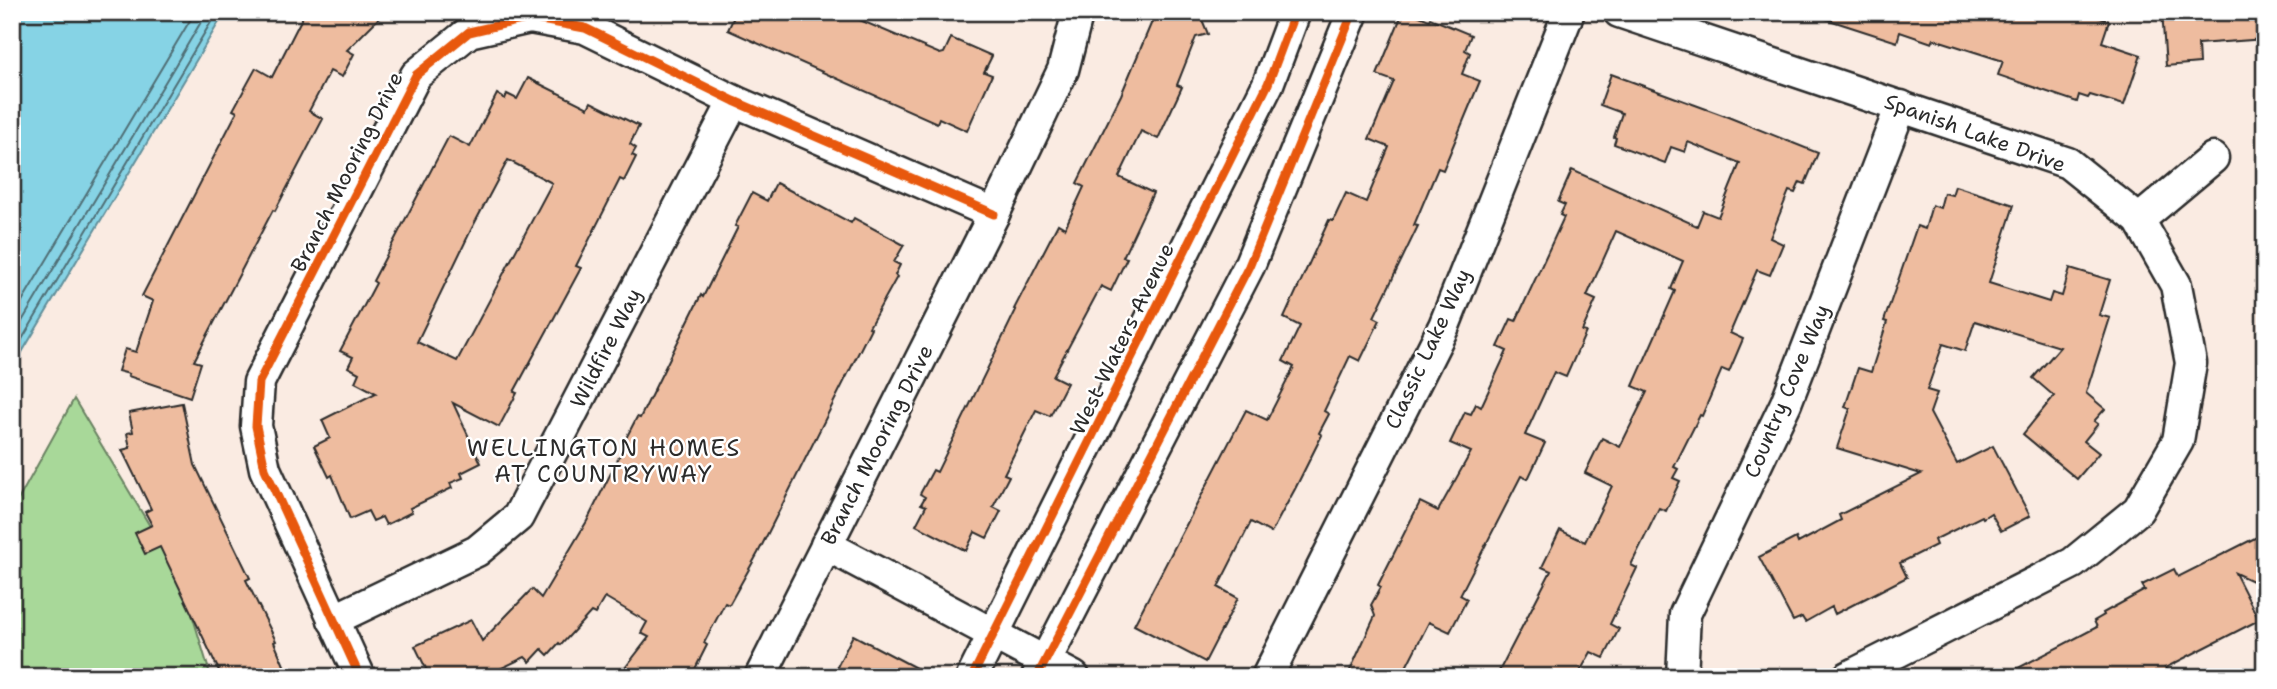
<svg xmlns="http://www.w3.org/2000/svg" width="2277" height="689" font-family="'Shantell Sans',sans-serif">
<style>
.green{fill:#a8d899;stroke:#6a8262;stroke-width:2}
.water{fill:#86d3e5;stroke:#62909b;stroke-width:2}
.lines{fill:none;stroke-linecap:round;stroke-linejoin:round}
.shore{stroke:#4f6e75;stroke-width:2}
.building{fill:#eebc9f;stroke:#2b2b2b;stroke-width:2;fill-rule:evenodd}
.minor-casing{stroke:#2b2b2b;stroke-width:35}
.minor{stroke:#fff;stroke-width:30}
.cycleway-casing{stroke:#fff;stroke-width:13}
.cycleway{stroke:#e8590c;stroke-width:9}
.labels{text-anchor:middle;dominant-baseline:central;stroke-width:5;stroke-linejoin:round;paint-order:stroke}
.street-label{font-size:21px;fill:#2b2b2b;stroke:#fff}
.neighbourhood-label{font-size:23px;letter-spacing:2px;fill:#2b2b2b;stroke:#fff}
</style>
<rect width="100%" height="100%" fill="#faebe2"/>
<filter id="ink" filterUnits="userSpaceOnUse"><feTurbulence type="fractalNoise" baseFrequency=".0143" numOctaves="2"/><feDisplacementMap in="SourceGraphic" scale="14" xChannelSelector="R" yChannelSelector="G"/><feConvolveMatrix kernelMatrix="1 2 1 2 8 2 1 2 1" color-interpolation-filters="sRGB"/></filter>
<g filter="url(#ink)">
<path class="green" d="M74 399 181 578 211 677H12V511Z"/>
<path class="water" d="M12 12H225L12 369Z"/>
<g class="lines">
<g class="shore">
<path d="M12 318 195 12"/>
<path d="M12 338 207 12"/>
<path d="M12 356 217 12"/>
</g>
</g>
<g class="building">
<path d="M305 12H385L347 50 354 54 342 77 330 71 309 111 323 119 275 211 273 210 194 361 201 363 190 397 128 376 129 374 118 371 125 349 136 352 153 301 142 296 237 112 233 110 256 68 272 77Z"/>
<path d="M736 12H841L940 54 944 53 951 38 992 56 984 72 992 75 967 131 939 118 937 123 728 30Z"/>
<path d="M1156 12H1199L1208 34 1196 37 1177 85 1182 87 1158 139 1141 131 1119 177 1153 193 1123 257 1127 258 1111 291 1101 286 1053 376 1067 383 1050 416 1036 410 1004 474 1009 476 993 507 1001 511 987 538 975 532 966 551 916 525 926 506 921 504 925 497 920 494 933 470 937 472 1016 310 1014 309 1058 224 1065 228 1084 187 1077 183 1121 95Z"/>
<path d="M1403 12H1410L1429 20 1430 18 1471 35 1465 50 1470 53 1462 74 1480 81 1443 170 1438 168 1414 225 1418 226 1374 317 1380 320 1360 361 1350 356 1324 411 1329 414 1319 433 1322 435 1295 489 1271 533 1251 522 1218 587 1238 598 1205 662 1134 625 1246 410 1267 420 1294 367 1283 361 1300 326 1284 318 1329 220 1333 221 1346 193 1366 202 1389 147 1369 139 1394 81 1377 75Z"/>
<path d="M1821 12H2083L2109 21 2102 42 2141 55 2124 105 2090 95 2088 98 2079 95 2077 102 1998 75 2003 61 1934 39 1932 43 1900 32 1897 42 1820 17Z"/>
<path d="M2162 12H2265V39L2198 44 2199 63 2166 66Z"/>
<path d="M1611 74 1728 117 1818 153 1805 184 1800 182 1795 193 1789 191 1770 238 1783 244 1770 275 1757 270 1730 333 1743 339 1729 372 1722 369 1702 416 1700 415 1674 467 1678 469 1673 478 1680 481 1666 511 1659 508 1631 565 1637 568 1610 624 1619 629 1604 658 1591 652 1577 677H1496L1551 571 1542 567 1560 530 1585 542 1612 486 1585 473 1602 438 1620 447 1647 392 1633 386 1675 291 1671 289 1683 261 1616 231 1587 296 1596 300 1582 331 1586 332 1566 377 1554 372 1525 435 1545 443 1528 479 1521 476 1460 595 1467 599 1450 632 1429 622 1401 677H1347L1375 616 1371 605 1381 587 1378 585 1420 502 1438 511 1471 452 1450 443 1465 412 1471 414 1476 404 1481 407 1507 351 1498 347 1511 319 1516 321 1564 217 1560 215 1565 205 1558 202 1572 170 1697 226 1703 211 1718 217 1740 163 1688 142 1685 152 1671 147 1665 163 1614 144 1616 138 1614 137 1622 113 1600 105Z"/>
<path d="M528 78 588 108 591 102 639 126 630 144 636 148 632 155 636 157 624 181 620 179 576 266 581 268 514 392 517 393 499 427 453 403 481 463 461 473 463 478 450 483 452 488 410 508 412 512 386 525 382 517 373 521 368 511 350 519 332 475 329 477 314 446 330 438 322 420 376 393 355 382 359 373 348 367 353 357 340 351 376 283 373 281 385 258 449 136 470 147 497 94 505 99 507 94 517 99ZM508 160 552 183 457 361 417 342 471 230Z"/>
<path d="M776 183 851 223 854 218 904 245 894 262 900 265 895 275 897 277 869 327 871 328 758 553 729 605 725 603 704 643 707 645 691 677H618L649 637 641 633 647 622 605 597 595 614 591 612 561 645 559 643 548 655 542 649 530 662 525 657 483 677H430L415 646 471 620 482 641 532 589 541 598 587 521 626 443 624 442 637 417 640 418 701 295 703 297 738 227 735 226 752 193 767 201Z"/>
<path d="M1955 186 2014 205 1989 283 2049 302 2052 293 2062 296 2070 268 2110 280 2099 315 2110 318 2086 393 2105 409 2094 421 2098 424 2084 441 2099 453 2077 479 2023 434 2054 396 2033 378 2060 347 1975 321 1965 351 1943 344 1927 390 1937 393 1930 413 1957 464 1993 446 2030 516 2001 531 1991 513 1983 518 1982 516 1934 540 1936 545 1900 563 1907 577 1835 614 1832 607 1805 622 1802 617 1793 621 1759 557 1796 538 1798 543 1841 520 1839 515 1921 474 1837 448 1850 409 1845 407 1858 368 1871 372 1887 322 1884 321 1917 226 1925 229 1932 205 1940 208 1944 193 1952 195Z"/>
<path d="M182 403 195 465 250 578 246 580 276 641 274 642 289 677H222L160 547 145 554 135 533 152 525 145 512 151 509 122 450 130 448 127 433 133 432 129 413Z"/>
<path d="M2265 533V587L2235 573 2259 620 2165 668 2170 677H2001L2097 627 2094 621 2104 615 2103 613 2145 590 2142 585 2174 569 2178 577Z"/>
<path d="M853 635 933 677H832Z"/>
</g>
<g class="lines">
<defs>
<g id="minor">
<path d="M1619 12 2068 163 2139 220 2176 285 2191 363 2178 441 2138 510 2073 563 1848 677"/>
<path d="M2139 220 2213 158"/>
<path d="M826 545 1074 677"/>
<path d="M333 620 477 551 518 517 734 101"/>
<path d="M360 677 265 469 256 426 259 382 416 75 469 32 530 18 585 28 734 101 994 214"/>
<path d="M760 677 994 214 1063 70 1078 12"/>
<path d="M972 677 1268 84 1295 12"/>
<path d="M1037 677 1249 266 1353 12"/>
<path d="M1267 677 1444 326 1569 12"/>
<path d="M1682 677 1685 614 1786 403 1901 106"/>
</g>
</defs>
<use href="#minor" class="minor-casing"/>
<use href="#minor" class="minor"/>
<defs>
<g id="cycleway">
<path d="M360 677 265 469 256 426 259 382 416 75 469 32 530 18 585 28 734 101 994 214"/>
<path d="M972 677 1268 84 1295 12"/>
<path d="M1037 677 1249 266 1353 12"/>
</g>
</defs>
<use href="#cycleway" class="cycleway-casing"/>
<use href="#cycleway" class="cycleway"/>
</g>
</g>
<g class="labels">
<g class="street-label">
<text transform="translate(1975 133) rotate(20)">Spanish Lake Drive</text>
<text transform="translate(347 172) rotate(-63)">Branch Mooring Drive</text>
<text transform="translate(1122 339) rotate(-64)">West Waters Avenue</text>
<text transform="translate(606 348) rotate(-63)">Wildfire Way</text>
<text transform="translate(1428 349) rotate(-65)">Classic Lake Way</text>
<text transform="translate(1787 391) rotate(-67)">Country Cove Way</text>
<text transform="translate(877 445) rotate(-63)">Branch Mooring Drive</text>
</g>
<g class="neighbourhood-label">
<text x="604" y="448">WELLINGTON HOMES<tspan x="604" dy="26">AT COUNTRYWAY</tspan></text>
</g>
</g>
<rect width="2277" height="689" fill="none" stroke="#fff" stroke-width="42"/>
<rect x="21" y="21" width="2235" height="647" fill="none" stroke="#2b2b2b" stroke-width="2.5" filter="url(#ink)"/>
</svg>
